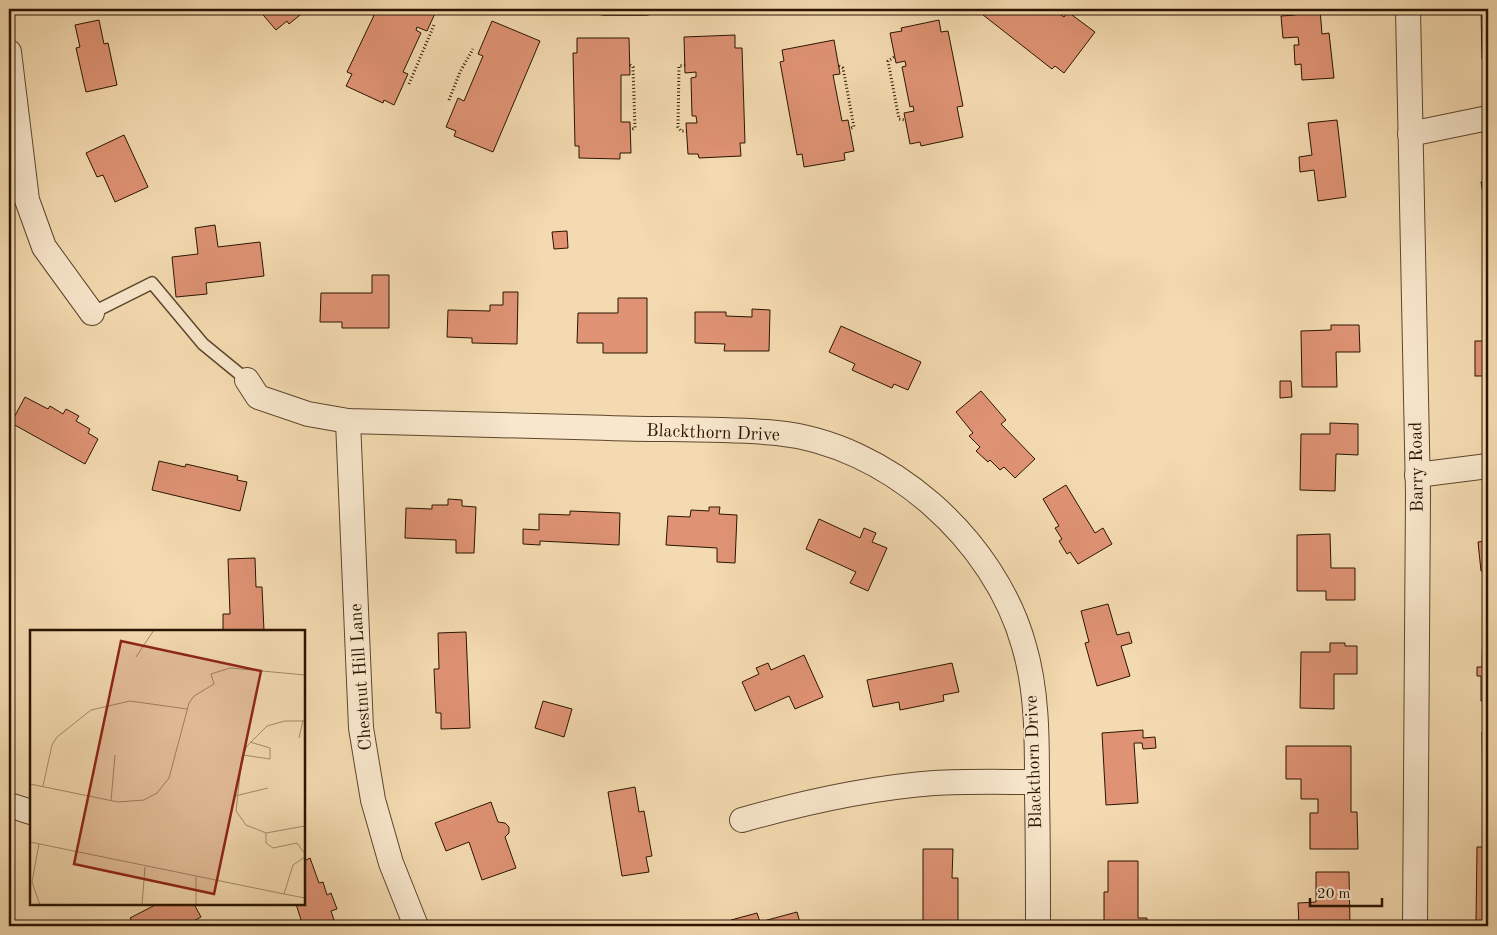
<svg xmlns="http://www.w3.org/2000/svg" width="1497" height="935" font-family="'Old Standard TT',serif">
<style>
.building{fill:#df9374;stroke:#2a1400}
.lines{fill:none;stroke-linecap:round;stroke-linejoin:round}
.lane-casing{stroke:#5c462c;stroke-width:14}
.street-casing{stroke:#5c462c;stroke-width:26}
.path{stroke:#2a1400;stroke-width:3;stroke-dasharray:1 2.5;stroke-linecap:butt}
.lane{stroke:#f8e7cc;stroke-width:11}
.street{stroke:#f8e7cc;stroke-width:24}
.labels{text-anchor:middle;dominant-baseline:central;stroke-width:4;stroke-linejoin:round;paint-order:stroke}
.street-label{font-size:18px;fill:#2a1400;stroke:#f8e7cc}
.inset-road{fill:none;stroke:#a38b6a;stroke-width:1}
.view{fill:#8f2418;fill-opacity:0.15;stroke:#8f2418;stroke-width:2.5}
.inset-edge{fill:none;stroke:#2a1400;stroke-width:2.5}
</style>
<rect width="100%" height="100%" fill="#f4dab0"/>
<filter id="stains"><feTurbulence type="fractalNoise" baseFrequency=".004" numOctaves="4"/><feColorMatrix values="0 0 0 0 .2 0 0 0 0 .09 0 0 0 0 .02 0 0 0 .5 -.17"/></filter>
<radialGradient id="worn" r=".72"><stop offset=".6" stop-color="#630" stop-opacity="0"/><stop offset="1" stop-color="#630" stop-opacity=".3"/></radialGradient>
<g class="building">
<path d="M258 9H303L305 11 289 24 287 21 276 30Z"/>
<path d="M377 9H437L427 31 417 27 416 30 421 33 403 72 408 74 394 105 384 100 383 103 346 86 352 74 347 72Z"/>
<path d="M979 9H1052L1064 17 1068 12 1095 32 1064 73 1055 66 1052 69 978 11Z"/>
<path d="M1294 9H1320L1322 34 1329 33 1334 78 1302 80 1301 64 1295 65 1294 45H1299L1298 37 1283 38 1281 16 1295 15Z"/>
<path d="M1481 9H1488V59H1482Z"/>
<path d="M99 20 104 44 108 43 117 85 86 92 76 48 80 47 75 25Z"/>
<path d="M939 20 941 32 948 31 963 106 957 107 963 137 921 146 920 142 910 144 904 113 914 111 913 106 910 107 902 67 906 66 905 61 896 63 890 33 902 31 901 28Z"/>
<path d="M492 21 540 41 493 152 454 136 456 131 446 127 458 98 464 101 483 56 478 54Z"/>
<path d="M735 35V48H742L745 143H740L741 156 699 158 698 154H688L686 123H697L696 116H692L691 78 696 77V72L685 73 684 37Z"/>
<path d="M577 38H629L630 75H621V122H630L631 153H620V159L579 158V146H575L573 53H577Z"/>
<path d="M834 40 840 74 833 75 842 121 848 120 854 151 844 153 845 160 804 167 802 154 797 155 780 62 784 61 782 50Z"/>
<path d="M1337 120 1346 197 1318 201 1314 170 1300 172 1299 157 1312 155 1308 123Z"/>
<path d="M124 135 148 187 115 202 103 175 97 177 86 153Z"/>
<path d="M1488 180V223L1481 182Z"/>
<path d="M215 225 218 247 260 242 264 276 206 283 207 294 176 297 172 257 198 254 195 228Z"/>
<path d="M567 231 568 248 554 249 552 232Z"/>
<path d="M372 275H389V328H342V322H320L321 293H372Z"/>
<path d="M503 292H518L517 344 472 343V338L447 337 448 310 490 311V305H503Z"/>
<path d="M618 298H647V353H603V343H577L578 313H618Z"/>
<path d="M752 309 770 310 769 351H724L725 344 695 343V312H726V316L752 317Z"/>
<path d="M1331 325H1359L1360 352H1336L1337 387H1302L1301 331 1331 330Z"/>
<path d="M841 326 921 362 908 390 894 384 892 388 852 370 855 364 829 352Z"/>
<rect x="1475" y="341" width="13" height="35"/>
<path d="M1280 381H1291L1292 397 1280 398Z"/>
<path d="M981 391 1006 420 1001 424 1035 459 1015 478 1004 467 1000 470 990 460 988 462 976 451 980 447 969 436 973 433 956 412Z"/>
<path d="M25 397 48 409 50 406 63 414 66 409 79 416 76 421 90 429 88 433 98 439 85 464 11 423Z"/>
<path d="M1330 423 1358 424V455L1336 454 1335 491 1300 490 1301 434H1330Z"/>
<path d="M159 461 185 467 186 464 238 476 237 480 247 482 240 511 152 490Z"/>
<path d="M1066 485 1095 533 1103 528 1112 544 1078 564 1070 552 1067 554 1059 541 1062 539 1055 528 1059 526 1043 499Z"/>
<path d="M448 499 462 500V506L476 507 474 553H456V540L405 538 406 508 432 509V505H448Z"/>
<path d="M709 507H720L719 514 737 515 735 563 717 562V548L666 545 668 516 690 517 691 510 709 511Z"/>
<path d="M570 511 620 513 619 545 540 541V545L523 544V529L539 530V514L570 515Z"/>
<path d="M819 519 860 538 864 528 876 533 872 542 887 548 868 591 850 583 856 572 806 549Z"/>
<path d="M1330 534 1331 568H1355V600H1326V591H1297V535Z"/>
<path d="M1488 541V570L1481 571 1478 542Z"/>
<path d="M255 558 256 587H262L264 631H223V614H230L228 559Z"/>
<path d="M1108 604 1117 635 1129 632 1132 643 1121 646 1130 676 1097 686 1085 643 1089 642 1081 611Z"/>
<path d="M1483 619H1488V701H1481V676H1477V667H1482Z"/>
<path d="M466 632 470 728 441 729V713H436L434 669H439L438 633Z"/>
<path d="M1330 643H1345V646H1357V674H1334V709L1300 708 1301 652H1330Z"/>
<path d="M804 655 823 697 795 709 789 696 755 711 742 682 759 674 756 668 768 663 771 670Z"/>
<path d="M952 663 959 692 943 695 944 701 900 710 899 702 873 707 867 680Z"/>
<path d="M543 701 572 709 564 737 535 728Z"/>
<path d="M1143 730V738L1155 737 1156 748 1143 749 1142 743H1134L1138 803 1106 805 1102 733Z"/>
<path d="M1482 732H1488V811H1483Z"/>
<path d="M1286 746H1351V812H1357L1358 849H1310V813H1318V799H1301V779H1286Z"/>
<path d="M635 787 639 812 644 811 652 856 646 857 649 872 622 876 608 792Z"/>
<path d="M491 802 498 822 505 823 509 827V833L505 837 516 868 482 880 469 842 446 851 435 823Z"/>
<path d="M1477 847H1488V921H1476Z"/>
<path d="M923 849H953L952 878H958V926H923Z"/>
<path d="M310 858 319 883 323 882 327 895 331 893 337 909 331 911 336 926H303L296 904H304V861Z"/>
<path d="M1108 861H1138V918H1147V926H1104V892H1108Z"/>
<path d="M1316 872H1349L1350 926H1299L1298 903 1316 902Z"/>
<path d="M157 904H194L201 917 184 926H123L132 921 130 918Z"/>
<path d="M797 912 801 926H732L731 920 757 913 760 922Z"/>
</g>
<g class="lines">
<defs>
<g id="lane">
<path d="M604 9H646"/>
<path d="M92 313 152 283 203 344 247 380"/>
</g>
<g id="street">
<path d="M1408 9 1418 494 1415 926"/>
<path d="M9 52 27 200 44 247 92 313"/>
<path d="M1410 134 1488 118"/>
<path d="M247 380 258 397 308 414 348 421C434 423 521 426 608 428 664 430 721 428 777 433 888 444 995 540 1024 646 1038 693 1037 745 1037 794 1038 838 1038 882 1038 926"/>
<path d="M348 421 361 728 373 800 391 863 416 926"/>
<path d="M1417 475 1488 466"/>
<path d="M9 805 31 812"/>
<path d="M742 820C805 802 868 788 934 783 968 781 1003 782 1037 782"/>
</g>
</defs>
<use href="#lane" class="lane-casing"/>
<use href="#street" class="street-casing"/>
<g class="path">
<path d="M1072 15 1074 9"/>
<path d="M894 57 888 61 899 119 905 120"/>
<path d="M630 65 633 67 635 128 630 130"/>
<path d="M685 65 679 66 678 127 681 131H687"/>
<path d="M839 66 843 68 854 127 849 129"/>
<path d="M409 84 434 25"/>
<path d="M449 100 460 72 473 49"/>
</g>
<use href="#lane" class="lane"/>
<use href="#street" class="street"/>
</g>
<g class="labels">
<g class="street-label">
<text transform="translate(713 433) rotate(2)">Blackthorn Drive</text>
<text transform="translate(1417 467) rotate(-91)">Barry Road</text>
<text transform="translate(361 677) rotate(-94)">Chestnut Hill Lane</text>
<text transform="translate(1034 762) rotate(-92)">Blackthorn Drive</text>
</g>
</g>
<g transform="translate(30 630)">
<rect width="275" height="275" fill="#f4dab0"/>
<path class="inset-road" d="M106 27 124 0M269 108 273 90M213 125 240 129V118L220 112M0 154 88 172 114 170 127 163 139 148 159 73 164 66 184 54 181 44 200 38 275 45M13 156 22 115 27 107 61 80 100 71 157 79M205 166 238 158M81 171 85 125M275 196 236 203V213L243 218 267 213 275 224M236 203 216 195 206 181 212 127 217 116 237 96 255 91H275M0 212 254 264 263 235 275 227M9 214 2 252 10 275M254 264 275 268M112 275 115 237M166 275V247"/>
<path class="view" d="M91 11 231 41 184 264 44 234Z"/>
<rect width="275" height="275" class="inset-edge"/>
</g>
<rect width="1497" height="935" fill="none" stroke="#f4dab0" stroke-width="30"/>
<rect x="10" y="10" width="1477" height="915" fill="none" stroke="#2a1400" stroke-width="2.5"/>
<rect x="15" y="15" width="1467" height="905" fill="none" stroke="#2a1400"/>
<path d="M1310 898v8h72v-8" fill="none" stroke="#2a1400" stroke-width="2.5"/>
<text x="1317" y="898" font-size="15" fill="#2a1400" stroke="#f8e7cc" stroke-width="4" paint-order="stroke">20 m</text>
<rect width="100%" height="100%" filter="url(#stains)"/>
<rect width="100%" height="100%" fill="url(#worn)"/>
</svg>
